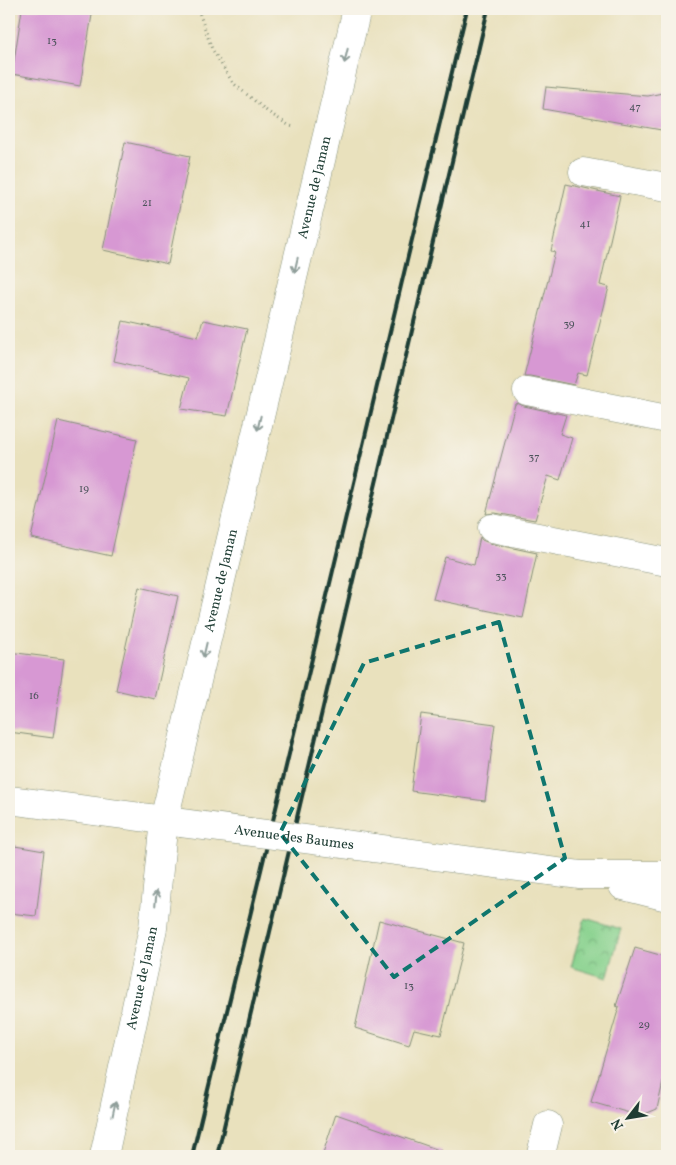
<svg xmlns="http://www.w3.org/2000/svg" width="676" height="1165" font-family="Vollkorn,serif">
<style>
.park{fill:url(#park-crowns);stroke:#548861}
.building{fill:#d798d3}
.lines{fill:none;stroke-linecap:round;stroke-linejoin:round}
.minor-casing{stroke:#848f78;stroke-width:29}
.path{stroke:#848f78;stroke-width:3;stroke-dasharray:1 4;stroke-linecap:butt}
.minor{stroke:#fff;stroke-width:28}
.rail{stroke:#1f3d34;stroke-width:4}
.minor-bridge-casing{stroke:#848f78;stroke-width:29;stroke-linecap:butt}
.minor-bridge{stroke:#fff;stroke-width:28}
.oneway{stroke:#8f9e9a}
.marked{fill:none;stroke:#0f766e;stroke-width:4;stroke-dasharray:10 6;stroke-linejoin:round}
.labels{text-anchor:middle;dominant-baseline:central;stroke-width:4;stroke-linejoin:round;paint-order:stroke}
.number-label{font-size:11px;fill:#4d545c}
.street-label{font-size:14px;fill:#1f3d34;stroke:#f7f3e8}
</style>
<defs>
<pattern id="park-crowns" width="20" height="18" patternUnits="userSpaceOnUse" patternTransform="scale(1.25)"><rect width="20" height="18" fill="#88d28e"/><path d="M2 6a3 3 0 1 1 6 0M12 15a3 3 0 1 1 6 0" fill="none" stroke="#6fac75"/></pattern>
</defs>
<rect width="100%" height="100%" fill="#f7f3e8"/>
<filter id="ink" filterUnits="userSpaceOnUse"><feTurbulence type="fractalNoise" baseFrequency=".02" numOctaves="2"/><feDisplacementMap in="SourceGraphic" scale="10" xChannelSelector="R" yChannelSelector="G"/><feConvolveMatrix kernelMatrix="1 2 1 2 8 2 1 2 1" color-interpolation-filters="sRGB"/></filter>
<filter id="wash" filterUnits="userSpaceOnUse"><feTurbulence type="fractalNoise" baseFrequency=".0096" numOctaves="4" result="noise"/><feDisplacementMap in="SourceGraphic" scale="20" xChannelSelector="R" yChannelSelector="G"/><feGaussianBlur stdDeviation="1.12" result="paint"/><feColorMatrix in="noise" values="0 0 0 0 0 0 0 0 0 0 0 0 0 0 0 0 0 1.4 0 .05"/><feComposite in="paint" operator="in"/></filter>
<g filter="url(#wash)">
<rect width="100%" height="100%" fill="#e9e1bd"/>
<path class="park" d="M585 918 621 929 607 978 571 967Z"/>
<g id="blocks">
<g class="building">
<path d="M22 9H93L80 86 12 74Z"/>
<path d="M546 87 648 96 667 92V131L543 109Z"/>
<path d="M125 142 190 156 168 264 103 250Z"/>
<path d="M566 184 620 196 600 285 609 287 587 375 578 373 574 385 530 376H524L555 252 551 251Z"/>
<path d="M203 320 247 329 227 416 181 409 189 378 114 361 123 321 198 337Z"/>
<path d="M517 403 524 406 566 415 560 434 572 438 560 480 548 476 535 520 495 513 486 514 515 404H517Z"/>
<path d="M58 421 137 439 111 556 31 538Z"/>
<path d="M480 537 482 540 489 543 537 553 523 618 433 599 445 557 474 565Z"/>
<path d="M139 587 178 596 155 699 116 690Z"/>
<path d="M9 652 64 659 53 738 9 732Z"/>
<path d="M421 714 495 724 485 801 411 791Z"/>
<path d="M9 845 44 851 36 916 9 913Z"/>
<path d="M379 920 464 943 441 1035 414 1029 409 1045 355 1028Z"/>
<path d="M635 948 667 957V1084L663 1082 657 1109 640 1116 591 1102 619 1007 616 1006Z"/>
<path d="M336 1114 442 1151 441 1156H322Z"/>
</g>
</g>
</g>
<g filter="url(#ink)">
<use href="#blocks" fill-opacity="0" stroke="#848f78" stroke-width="1"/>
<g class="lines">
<defs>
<g id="minor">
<path d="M583 172 667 187"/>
<path d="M527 391 667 419"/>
<path d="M492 528 667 562"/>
<path d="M9 800 164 820 181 823"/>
<path d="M374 848 580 875H667"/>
<path d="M623 886 667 897"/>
<path id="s1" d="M104 1156 153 928 164 820 357 9"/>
<path d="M541 1156V1154L548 1125"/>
</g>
</defs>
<use href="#minor" class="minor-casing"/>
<path class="path" d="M198 9 212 49 233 83 268 112 290 126 294 127"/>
<use href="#minor" class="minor"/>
<g class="rail">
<path d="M192 1156 310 667 467 9"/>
<path d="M217 1156 488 9"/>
</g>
<defs>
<g id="minor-bridge">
<path id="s2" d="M181 823 374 848"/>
</g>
</defs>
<use href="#minor-bridge" class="minor-bridge-casing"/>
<use href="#minor-bridge" class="minor-bridge"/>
</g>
<defs><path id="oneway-shaft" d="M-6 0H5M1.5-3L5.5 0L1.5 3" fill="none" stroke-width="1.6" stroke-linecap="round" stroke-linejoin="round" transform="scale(1.25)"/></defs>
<g class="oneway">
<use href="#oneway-shaft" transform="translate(346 56) rotate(103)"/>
<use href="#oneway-shaft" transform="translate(296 265) rotate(103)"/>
<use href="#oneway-shaft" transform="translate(259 423) rotate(103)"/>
<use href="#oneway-shaft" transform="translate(205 650) rotate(103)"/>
<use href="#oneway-shaft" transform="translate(156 898) rotate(-84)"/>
<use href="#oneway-shaft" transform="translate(114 1109) rotate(-78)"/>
</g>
</g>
<path class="marked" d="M499 622 565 858 394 977 280 833 364 663Z"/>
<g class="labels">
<g class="number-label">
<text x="52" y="41">13</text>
<text x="635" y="107">47</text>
<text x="147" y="203">21</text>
<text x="585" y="224">41</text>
<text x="569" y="324">39</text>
<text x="534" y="457">37</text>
<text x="84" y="489">19</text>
<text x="501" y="576">33</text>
<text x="34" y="696">16</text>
<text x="409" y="986">13</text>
<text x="644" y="1025">29</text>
</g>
<g class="street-label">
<text stroke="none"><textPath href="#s1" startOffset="992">Avenue de Jaman</textPath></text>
<text stroke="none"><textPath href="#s1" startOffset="588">Avenue de Jaman</textPath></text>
<text stroke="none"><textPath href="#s2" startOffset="114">Avenue des Baumes</textPath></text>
<text stroke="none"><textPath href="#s1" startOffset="182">Avenue de Jaman</textPath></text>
</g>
</g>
<rect width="676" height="1165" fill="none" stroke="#f7f3e8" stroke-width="30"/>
<g transform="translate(628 1118) rotate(239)" stroke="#f7f3e8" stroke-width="4" paint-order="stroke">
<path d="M0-4L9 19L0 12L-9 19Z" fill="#1f3d34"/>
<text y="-8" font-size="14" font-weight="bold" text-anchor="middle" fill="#1f3d34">N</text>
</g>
</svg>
